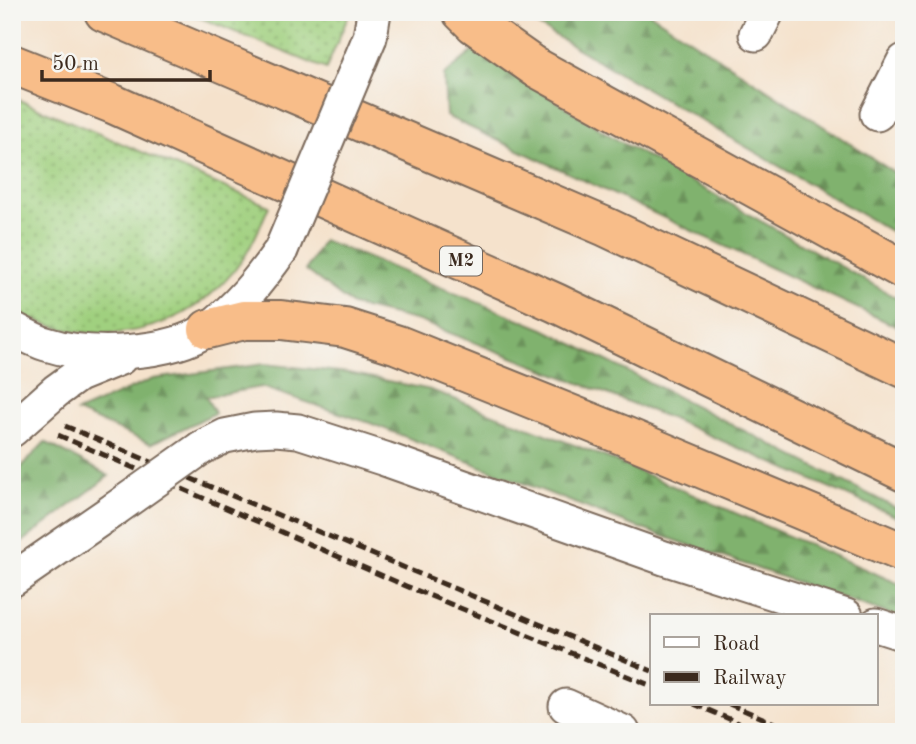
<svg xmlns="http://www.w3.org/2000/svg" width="916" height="744" font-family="'Old Standard TT',serif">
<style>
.grass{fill:url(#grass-dots);stroke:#6e7d4e;stroke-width:2}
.forest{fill:url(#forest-firs);stroke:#5e6e46;stroke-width:2}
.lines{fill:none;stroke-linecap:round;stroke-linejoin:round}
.minor-casing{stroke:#7c6a5b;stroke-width:37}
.highway-casing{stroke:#7c6a5b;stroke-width:42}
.minor{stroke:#fff;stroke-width:33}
.highway{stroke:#f8bd89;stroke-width:38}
.rail{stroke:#3b2a1e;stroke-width:5;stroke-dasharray:10 5;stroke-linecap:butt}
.minor-bridge-casing{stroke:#7c6a5b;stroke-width:37;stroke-linecap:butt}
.minor-bridge{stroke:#fff;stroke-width:33}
.labels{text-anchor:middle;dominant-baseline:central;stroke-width:5;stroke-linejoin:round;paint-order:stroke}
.shield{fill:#f6f6f2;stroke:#73675e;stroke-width:2}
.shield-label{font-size:18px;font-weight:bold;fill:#3b2a1e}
</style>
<defs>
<pattern id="grass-dots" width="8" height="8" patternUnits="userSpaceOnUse" patternTransform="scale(1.75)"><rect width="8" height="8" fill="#a0d07f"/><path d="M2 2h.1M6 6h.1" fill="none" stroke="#84a967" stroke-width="1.8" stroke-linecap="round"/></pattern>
<pattern id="forest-firs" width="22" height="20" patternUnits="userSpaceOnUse" patternTransform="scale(1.75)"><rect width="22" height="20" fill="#80b26e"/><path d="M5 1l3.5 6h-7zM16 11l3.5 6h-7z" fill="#6a915a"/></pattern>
</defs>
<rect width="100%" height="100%" fill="#f6f6f2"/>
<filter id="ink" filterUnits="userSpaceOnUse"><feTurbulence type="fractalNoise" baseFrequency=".0143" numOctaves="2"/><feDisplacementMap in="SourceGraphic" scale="14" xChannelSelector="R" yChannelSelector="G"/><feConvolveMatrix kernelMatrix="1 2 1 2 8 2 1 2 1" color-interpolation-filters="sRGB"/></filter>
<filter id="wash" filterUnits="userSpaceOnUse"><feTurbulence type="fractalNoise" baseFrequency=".00686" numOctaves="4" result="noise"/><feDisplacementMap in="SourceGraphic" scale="28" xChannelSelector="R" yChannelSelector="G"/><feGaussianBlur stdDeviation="1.57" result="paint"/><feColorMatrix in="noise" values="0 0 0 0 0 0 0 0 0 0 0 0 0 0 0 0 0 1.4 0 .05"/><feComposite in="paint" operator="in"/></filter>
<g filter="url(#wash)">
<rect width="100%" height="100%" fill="#f5e2cc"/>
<g class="grass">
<path d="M186 12H350L326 69Z"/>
<path d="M12 97 269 206C261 224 254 243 243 259 189 337 94 353 12 310Z"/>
</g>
<g class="forest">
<path d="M515 12H648L904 179V239Z"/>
<path d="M476 49 614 138 904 302V330L446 116 444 75Z"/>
<path d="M323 240 544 329 904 512V520L672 419 419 321 352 305 306 270Z"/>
<path d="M265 364 349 373 431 390 608 458 904 586V619L628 524 370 423 261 387 206 397 215 413 151 444 77 412 153 379Z"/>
<path d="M45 442 109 476 12 550V477Z"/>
</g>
</g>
<g filter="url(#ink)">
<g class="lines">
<defs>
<g id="minor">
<path d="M756 34 767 12"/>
<path d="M370 37 374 12"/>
<path d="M877 114 904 61"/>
<path d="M12 328C23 334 35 341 46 344 89 358 170 355 208 329 237 309 261 278 281 250"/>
<path d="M12 430 56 391 78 375 120 358"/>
<path d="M201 448 225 436 255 430 276 429 298 431 385 459 664 558 846 616"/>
<path d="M12 580 115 509"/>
<path d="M876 625 904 634"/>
<path d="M566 706 623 732"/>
</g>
<g id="highway">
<path d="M104 12 606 227 904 368"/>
<path d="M462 12 474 24 535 67 904 270"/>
<path d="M12 64 113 104 556 303 904 472"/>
<path d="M208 329 244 320H281L345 328 398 345 622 435 904 553"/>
</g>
</defs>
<use href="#minor" class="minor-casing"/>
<use href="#highway" class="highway-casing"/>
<use href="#minor" class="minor"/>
<use href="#highway" class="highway"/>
<g class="rail">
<path d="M65 426 652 671"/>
<path d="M58 435 406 586 652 686"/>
<path d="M694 704 760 732"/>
<path d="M729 704 796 732"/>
</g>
<defs>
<g id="minor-bridge">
<path d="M281 250 370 37"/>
<path d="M115 509 201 448"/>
</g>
</defs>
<use href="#minor-bridge" class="minor-bridge-casing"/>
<use href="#minor-bridge" class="minor-bridge"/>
</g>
</g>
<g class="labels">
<rect class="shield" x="440" y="246.5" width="42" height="29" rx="5"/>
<g class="shield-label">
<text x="461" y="261">M2</text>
</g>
</g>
<rect width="916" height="744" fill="none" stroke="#f6f6f2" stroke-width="42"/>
<rect x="650" y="614" width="228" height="91" fill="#f6f6f2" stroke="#aba49d" stroke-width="2"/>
<rect x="664" y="637" width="35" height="10" fill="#ffffff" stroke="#aba49d" stroke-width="2"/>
<text x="713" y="650" font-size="21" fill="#3b2a1e">Road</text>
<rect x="664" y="672" width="35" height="10" fill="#3b2a1e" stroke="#aba49d" stroke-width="2"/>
<text x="713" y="684" font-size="21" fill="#3b2a1e">Railway</text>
<path d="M42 70v10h168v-10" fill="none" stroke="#3b2a1e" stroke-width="3.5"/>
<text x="52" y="70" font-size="21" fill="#3b2a1e" stroke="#f6f6f2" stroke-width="5" paint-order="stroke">50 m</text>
</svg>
